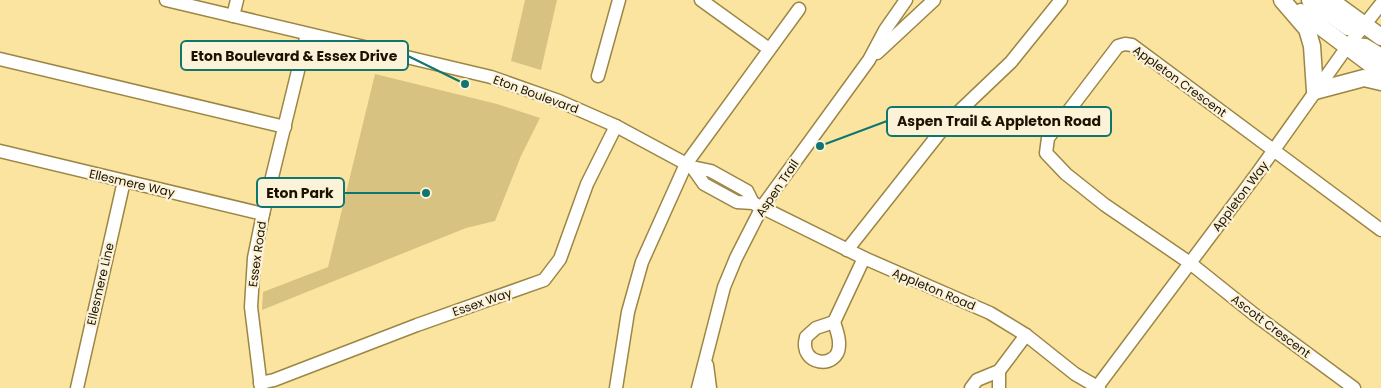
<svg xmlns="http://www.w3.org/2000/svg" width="1381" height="388" font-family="Poppins,sans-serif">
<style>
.green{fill:#d8c281}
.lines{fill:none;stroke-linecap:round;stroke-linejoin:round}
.minor-casing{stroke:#9c8644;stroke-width:15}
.major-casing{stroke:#9c8644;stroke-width:19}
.minor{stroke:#fff;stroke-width:12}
.major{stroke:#fff;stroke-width:16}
.labels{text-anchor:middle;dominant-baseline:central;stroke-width:4.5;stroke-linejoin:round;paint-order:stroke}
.street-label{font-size:12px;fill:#1b1200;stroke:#fbf2d8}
.leader{fill:none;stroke:#0f766e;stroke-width:2}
.callout-dot{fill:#0f766e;stroke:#fbf2d8;stroke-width:2}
.callout{fill:#fbf2d8;stroke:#0f766e;stroke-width:2}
.callout-label{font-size:14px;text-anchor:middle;font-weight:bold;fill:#1b1200}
</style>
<rect width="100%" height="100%" fill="#fbe4a0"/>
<g class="green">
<path d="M525 0H557L541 70 511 61Z"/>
<path d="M375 74 497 104 540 118 521 156 495 221 466 228 262 310 263 292 328 267Z"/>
</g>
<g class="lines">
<defs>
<g id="minor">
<path d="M166 0 491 77 559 101 616 126 692 167 711 171 747 191 753 203"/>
<path d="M701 0 769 49"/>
<path d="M233 16 237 0"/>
<path d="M877 53 934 0"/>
<path d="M0 59 285 127"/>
<path d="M598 76 619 0"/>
<path d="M0 151 263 214"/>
<path d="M692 167 704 184 737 202 753 203 864 258 990 313 1026 335 1075 374 1099 388"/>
<path d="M847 250 949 121 1011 62 1061 0"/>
<path d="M834 322C836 329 840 338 839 346 838 370 798 366 806 337L816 328Z"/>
<path d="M834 322 864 258"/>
<path d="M707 365 710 388"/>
<path d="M260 383 274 380 417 325 544 280 560 259 587 184 616 126"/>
<path d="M1097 387 1256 175 1347 47 1381 4"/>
<path d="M77 388 124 181"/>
<path d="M261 388 251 307 254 258 263 214 307 34"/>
<path d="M616 388 628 312 642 262 686 164 799 9"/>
<path d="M698 388 724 287 736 258 762 207 869 60 885 30 906 0"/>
<path d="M971 388 977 380 999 371 1026 335"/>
<path d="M999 388V371"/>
<path d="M1354 388 1255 315 1190 263 1105 205 1066 174 1046 153 1048 138 1118 46 1125 44 1132 45 1381 230"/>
</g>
<g id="major">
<path d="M1282 0 1307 29 1312 46 1315 91 1364 78 1381 82"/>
<path d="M1310 0 1348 27 1354 28 1365 25"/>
<path d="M1330 0 1381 37"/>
<path d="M1301 12 1381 72"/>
<path d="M1352 46 1365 47 1381 57"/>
</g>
</defs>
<use href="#minor" class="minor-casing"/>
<use href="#major" class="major-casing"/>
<use href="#minor" class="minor"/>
<use href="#major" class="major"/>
</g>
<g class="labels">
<g class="street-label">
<text transform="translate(1180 81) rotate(36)">Appleton Crescent</text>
<text transform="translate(536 94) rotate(20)">Eton Boulevard</text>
<text transform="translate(132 183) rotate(13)">Ellesmere Way</text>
<text transform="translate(777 188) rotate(-56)">Aspen Trail</text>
<text transform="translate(1240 196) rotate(-53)">Appleton Way</text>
<text transform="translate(257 254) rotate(-82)">Essex Road</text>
<text transform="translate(100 284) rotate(-77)">Ellesmere Line</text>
<text transform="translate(934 289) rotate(23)">Appleton Road</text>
<text transform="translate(482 302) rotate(-19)">Essex Way</text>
<text transform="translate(1271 326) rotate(37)">Ascott Crescent</text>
</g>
</g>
<path class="leader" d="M465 84L408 56M820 146L887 121M426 193L344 193"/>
<g class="callout-dot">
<circle cx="465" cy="84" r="5"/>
<circle cx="820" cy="146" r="5"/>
<circle cx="426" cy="193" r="5"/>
</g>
<g class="callout">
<rect x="181" y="41" width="227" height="29" rx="5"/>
<rect x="887" y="107" width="224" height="29" rx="5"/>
<rect x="257" y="178" width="87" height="29" rx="5"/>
</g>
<g class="callout-label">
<text x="294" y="61">Eton Boulevard &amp; Essex Drive</text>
<text x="999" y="126">Aspen Trail &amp; Appleton Road</text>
<text x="300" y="198">Eton Park</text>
</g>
</svg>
